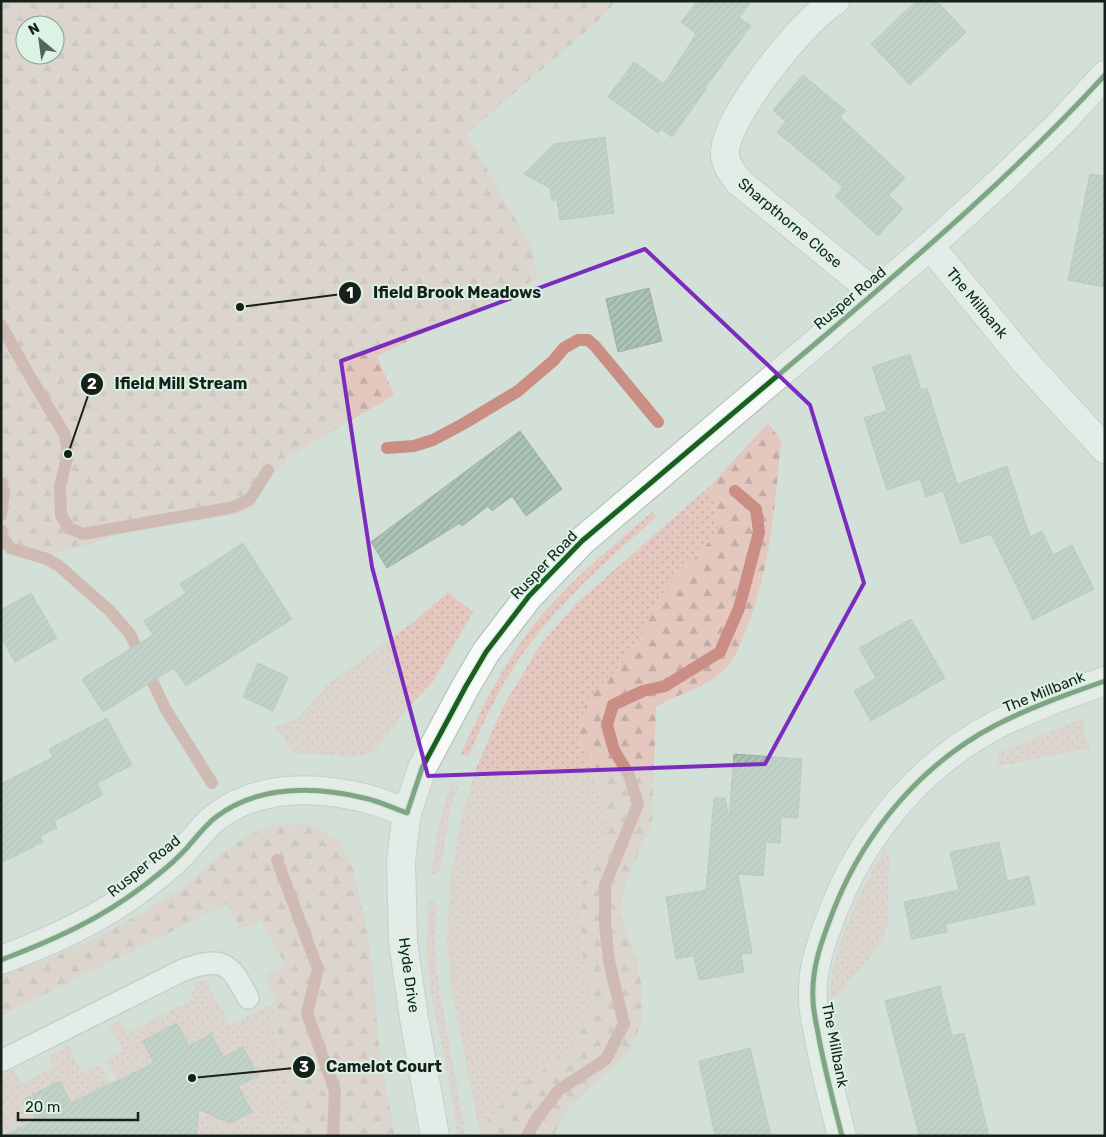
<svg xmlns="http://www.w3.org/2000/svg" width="1106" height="1137" font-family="Rubik,sans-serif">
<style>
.green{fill:url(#green-dots)}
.forest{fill:url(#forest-firs);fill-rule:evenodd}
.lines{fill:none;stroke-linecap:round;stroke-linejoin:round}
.stream{stroke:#cb8e85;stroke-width:12}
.building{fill:url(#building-hatch);stroke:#a1aca5}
.service-casing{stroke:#b1bcb5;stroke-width:24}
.minor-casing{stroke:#b1bcb5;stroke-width:30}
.tertiary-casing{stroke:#b1bcb5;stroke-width:30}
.service{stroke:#f8faf9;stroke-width:21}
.minor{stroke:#f8faf9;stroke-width:28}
.tertiary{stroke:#f8faf9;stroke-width:28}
.cycleway-casing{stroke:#daf3e4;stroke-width:8}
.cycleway{stroke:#1b5e20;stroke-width:5}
.marked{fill:none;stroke:#7b2cbf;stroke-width:4;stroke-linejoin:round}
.labels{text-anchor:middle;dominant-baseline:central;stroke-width:4;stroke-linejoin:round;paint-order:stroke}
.street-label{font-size:15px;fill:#17201b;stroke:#daf3e4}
.leader{fill:none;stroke:#17201b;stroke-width:2}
.callout-dot{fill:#17201b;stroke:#daf3e4;stroke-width:2}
.mark-label{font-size:15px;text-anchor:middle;font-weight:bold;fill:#fff}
.callout-label{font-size:16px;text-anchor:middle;font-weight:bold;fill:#17201b;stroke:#daf3e4;stroke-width:4;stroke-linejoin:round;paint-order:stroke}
</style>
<defs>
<pattern id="green-dots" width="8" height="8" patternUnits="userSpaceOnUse" patternTransform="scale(1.25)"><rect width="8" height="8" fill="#e4c8bf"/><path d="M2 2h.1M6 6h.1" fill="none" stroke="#c3aca4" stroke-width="1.8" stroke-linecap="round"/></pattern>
<pattern id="forest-firs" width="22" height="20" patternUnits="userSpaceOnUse" patternTransform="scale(1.25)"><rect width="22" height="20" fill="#e4c8bf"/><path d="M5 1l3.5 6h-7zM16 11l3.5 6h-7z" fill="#c3aca4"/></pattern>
<pattern id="building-hatch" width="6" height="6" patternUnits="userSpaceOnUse" patternTransform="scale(1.25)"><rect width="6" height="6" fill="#abc3b6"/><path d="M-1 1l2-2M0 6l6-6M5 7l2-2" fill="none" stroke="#92a79c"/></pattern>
</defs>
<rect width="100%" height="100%" fill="#d3e0d8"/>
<g class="green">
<path d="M711 485 719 531 662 594 630 655 586 701 578 737 597 782 610 830 581 885 582 952 594 999 572 1048 515 1090 479 1131 450 980 447 939 450 883 461 820 477 766 504 705 541 644 577 603Z"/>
<path d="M652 512 656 517C614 554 572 591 537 635 507 671 487 714 468 757L461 754C480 711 501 669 529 631 563 586 610 549 652 512Z"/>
<path d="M448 592 473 612 434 680 406 710 388 736 371 753 354 757 292 752 275 726 296 720 331 682 415 621Z"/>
<path d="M1083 718V734L1091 748 999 766 997 754Z"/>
<path d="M451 782 458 787 450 811 440 872 431 875C435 843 441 812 451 782Z"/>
<path d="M885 848 889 850 888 924 882 941 869 958 837 996 829 998C831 987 831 975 834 964 845 923 864 885 885 848Z"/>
<path d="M429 900 437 905 435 946 439 986 466 1136H458L445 1060 430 990 427 948Z"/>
<path d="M198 980 206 981 230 1025 278 1001 272 1016 281 1074 290 1113 299 1136H196L198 1118 207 1113 230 1123 252 1112 238 1086 258 1076 223 1057 211 1034 189 1046 177 1023 143 1041 154 1063 129 1075 141 1099 120 1084 106 1060 123 1051 109 1025 120 1021 128 1033 193 999 191 995Z"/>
<path d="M68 1046 82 1073 100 1064 112 1088 71 1103 60 1081 25 1099 36 1120 15 1136H1V1076L14 1069 22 1084 54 1066 50 1059 51 1055Z"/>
</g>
<g class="forest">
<path d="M1 1H616L599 20 467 134 532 248 537 279 377 356 394 395 290 456 268 482 259 497 249 510 235 514 115 535 95 543 27 560 8 554 1 547ZM25 25H55V55H25Z"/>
<path d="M768 423 781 440C775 506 770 573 744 635 740 645 734 660 726 668 708 688 678 693 656 707L652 822 624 889 620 912 636 957 642 988 641 1024 629 1052 569 1107 553 1136H480L479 1131 515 1090 572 1048 594 999 582 952 581 885 610 830 597 782 578 737 586 701 630 655 662 594 719 531 711 485Z"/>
<path d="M309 824 338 840 353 868 370 945 380 1055 395 1136H299L290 1113 281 1074 272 1016 277 1001 265 975 285 965 261 920 241 930 227 904 1 1016V976L40 962 88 942 134 917 182 889 216 858 245 837 269 826Z"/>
</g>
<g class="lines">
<g class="stream">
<path d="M1 325 25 368 65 435 68 454 60 486 61 515 69 528 83 534 234 507 250 499 268 470"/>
<path d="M387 448 414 446 433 440 463 424 518 391 553 361 564 348 578 340H588L595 346 658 422"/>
<path d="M1 483 4 493 1 515"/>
<path d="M1 530 2 536 10 548 47 559 59 566 110 611 130 634 165 708 212 783"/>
<path d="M277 860 318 969 307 1013 335 1091 333 1136"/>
<path d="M527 1136 537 1118 559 1090 606 1059 624 1024 609 961 605 925V885L638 804 629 775 614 750 607 725 613 705 643 691 665 686 720 652 739 608 759 532 756 509 735 491"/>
</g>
</g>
<g class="building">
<path d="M697 1H752L739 18 751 26 705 88 706 89 672 137 661 129 658 133 608 97 634 62 664 84 696 34 681 22Z"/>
<path d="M916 1H937L966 32 910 85 871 44Z"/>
<path d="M803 75 846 111 840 117 905 178 889 195 903 209 878 236 835 196 843 187 777 132 786 122 773 110Z"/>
<path d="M605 137 614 213 560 220 557 200H552L550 188 524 174 554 144Z"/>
<path d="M1090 174 1105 176V287L1068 280Z"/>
<path d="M649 288 662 341 618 352 606 299Z"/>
<path d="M910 354 921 390 927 388 957 484 1007 466 1030 537 1042 531 1053 555 1072 545 1094 589 1033 620 991 534 961 544 943 491 926 497 920 479 887 490 864 418 887 411 872 367Z"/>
<path d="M520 431 562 489 526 516 512 496 492 511 488 506 462 526 460 523 387 568 371 542Z"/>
<path d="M243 543 292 619 186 686 174 668 103 712 82 679 153 635 144 621 186 593 180 584Z"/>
<path d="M31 593 57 638 15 662 1 637V610Z"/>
<path d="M911 619 945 678 871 721 854 691 876 678 859 648Z"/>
<path d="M258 663 288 677 273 711 243 697Z"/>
<path d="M107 718 132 765 97 783 103 795 54 821 57 828 40 836 43 842 1 863V784L53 757 49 749Z"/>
<path d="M734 754 802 759 798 818 781 817 780 843 766 842 763 876 738 874 752 953 741 954 744 972 699 980 694 956 676 959 666 897 706 890 714 798H725L729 819Z"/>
<path d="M999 842 1007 881 1029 876 1035 904 946 924 947 932 912 939 904 902 959 890 950 852Z"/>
<path d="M940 986 952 1036 964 1033 989 1136H919L885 1001Z"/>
<path d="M177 1023 189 1046 211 1034 223 1057 243 1047 258 1076 238 1086 252 1112 230 1123 199 1110 196 1136H4L36 1120 25 1099 60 1081 71 1103 154 1063 143 1041Z"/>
<path d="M750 1048 771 1136H715L699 1061Z"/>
</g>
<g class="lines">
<defs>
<path id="service" d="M1 1061 183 970C222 956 230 962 248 998"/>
<g id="minor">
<path d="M835 1C803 20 728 114 725 151 724 163 732 173 739 182L875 293"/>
<path d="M930 246 1028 365 1105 449"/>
<path d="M1 960C51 941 99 920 142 887 155 877 170 866 182 853 193 842 203 827 216 817 258 785 315 786 364 798 379 801 393 808 407 813"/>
<path d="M842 1136C833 1101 824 1067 818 1033 816 1022 813 1010 813 999 811 965 824 935 836 904 867 829 923 763 996 725 1031 707 1068 694 1105 681"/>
</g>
<path id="tertiary" d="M435 1136 414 1018 403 942 401 861 407 813 422 768 466 686 486 652 529 596 582 541 930 246 1003 179 1061 123 1105 75"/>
</defs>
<use href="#service" class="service-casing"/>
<use href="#minor" class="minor-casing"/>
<use href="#tertiary" class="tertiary-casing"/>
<use href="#service" class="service"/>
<use href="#minor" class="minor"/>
<use href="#tertiary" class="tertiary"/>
<defs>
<g id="cycleway">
<path d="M1 960C51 941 99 920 142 887 155 877 170 866 182 853 193 842 203 827 216 817 258 785 315 786 364 798 379 801 393 808 407 813L422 768 466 686 486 652 529 596 582 541C662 473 742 406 822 338 920 254 1017 171 1105 75"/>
<path d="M842 1136C833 1101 824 1067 818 1033 816 1022 813 1010 813 999 811 965 824 935 836 904 867 829 923 763 996 725 1031 707 1068 694 1105 681"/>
</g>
</defs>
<use href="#cycleway" class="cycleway-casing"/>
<use href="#cycleway" class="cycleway"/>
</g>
<path d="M0 0H1106V1137H0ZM645 249 810 405 864 583 765 764 428 776 372 567 341 361Z" fill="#d3e0d8" fill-opacity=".55" fill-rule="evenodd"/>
<path class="marked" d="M645 249 810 405 864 583 765 764 428 776 372 567 341 361Z"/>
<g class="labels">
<g class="street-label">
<text transform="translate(790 223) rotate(40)">Sharpthorne Close</text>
<text transform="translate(850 298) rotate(-40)">Rusper Road</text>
<text transform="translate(977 303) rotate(50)">The Millbank</text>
<text transform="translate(544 565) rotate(-46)">Rusper Road</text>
<text transform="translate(1044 692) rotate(-22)">The Millbank</text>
<text transform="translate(144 866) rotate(-39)">Rusper Road</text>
<text transform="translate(409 975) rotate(82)">Hyde Drive</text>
<text transform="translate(835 1045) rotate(79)">The Millbank</text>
</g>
</g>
<path class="leader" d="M240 307L350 293M68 454L92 384M192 1078L304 1067"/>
<g class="callout-dot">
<circle cx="240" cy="307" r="5"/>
<circle cx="68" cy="454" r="5"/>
<circle cx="192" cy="1078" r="5"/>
<circle cx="350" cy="293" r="12"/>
<circle cx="92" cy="384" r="12"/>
<circle cx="304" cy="1067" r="12"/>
</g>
<g class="mark-label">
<text x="350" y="298">1</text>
<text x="92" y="389">2</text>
<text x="304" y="1072">3</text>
</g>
<g class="callout-label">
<text x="457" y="298">Ifield Brook Meadows</text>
<text x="181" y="389">Ifield Mill Stream</text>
<text x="384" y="1072">Camelot Court</text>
</g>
<rect width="1106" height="1137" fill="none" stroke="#17201b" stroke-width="5"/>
<g transform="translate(40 40) rotate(331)"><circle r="24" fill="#daf3e4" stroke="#8c9f94"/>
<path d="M0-4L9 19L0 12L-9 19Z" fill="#59635d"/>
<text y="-8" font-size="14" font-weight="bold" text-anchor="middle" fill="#17201b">N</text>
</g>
<path d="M18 1112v8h120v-8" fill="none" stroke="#17201b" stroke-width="2.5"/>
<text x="25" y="1112" font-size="15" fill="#17201b" stroke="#daf3e4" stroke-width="4" paint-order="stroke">20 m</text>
</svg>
